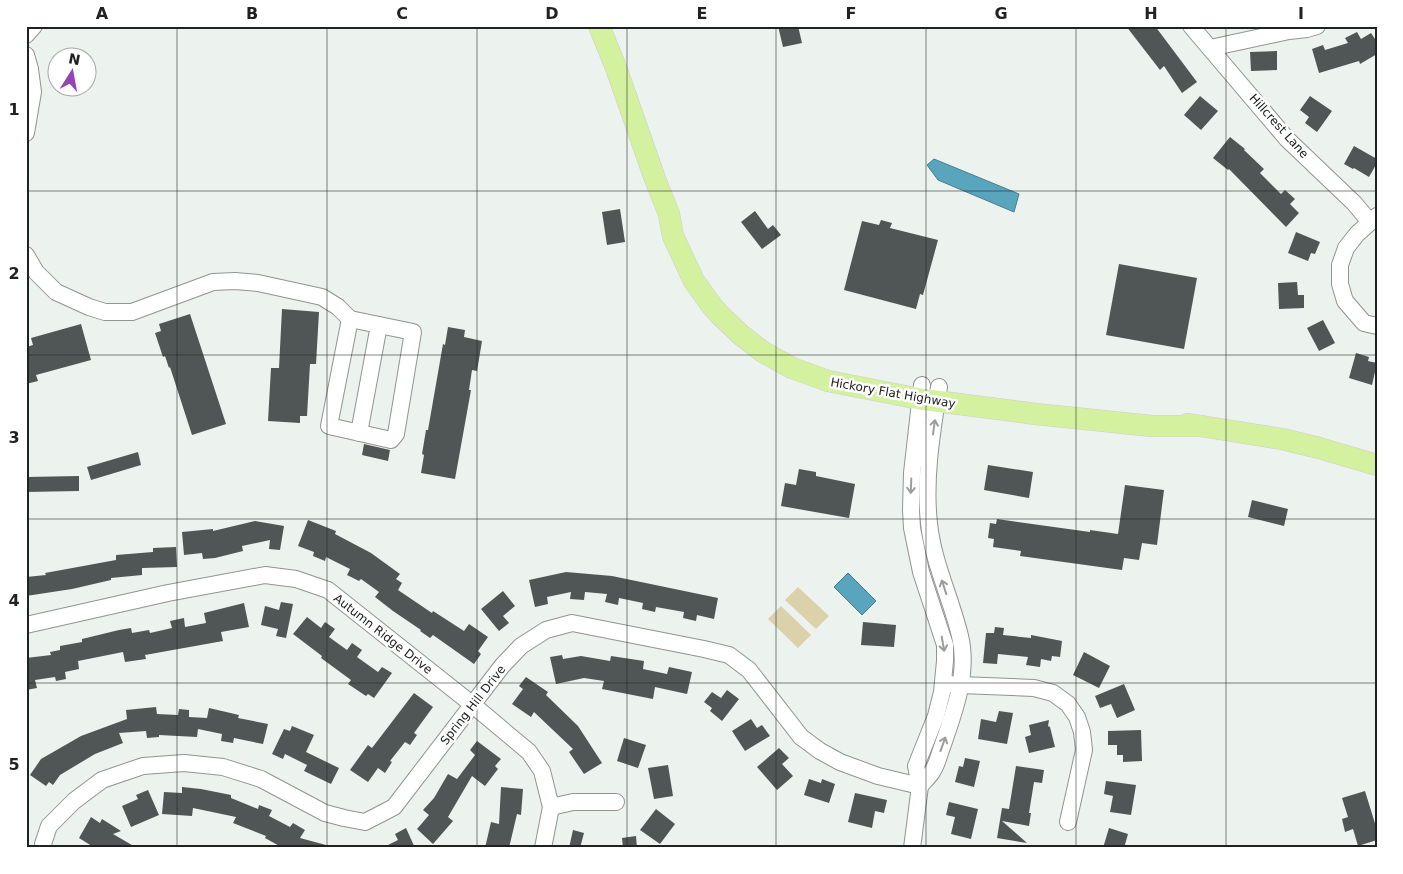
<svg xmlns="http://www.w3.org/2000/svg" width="1403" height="874" font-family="'DejaVu Sans',sans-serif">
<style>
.green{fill:#dbd1aa}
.water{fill:#59a5bd;stroke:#487e8e}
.building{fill:#505655}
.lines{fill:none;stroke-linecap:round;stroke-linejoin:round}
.minor-casing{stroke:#8f9591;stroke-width:18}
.major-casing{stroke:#cecece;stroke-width:22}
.minor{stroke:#fff;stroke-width:16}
.major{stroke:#d3f19f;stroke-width:21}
.oneway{stroke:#9b9c9b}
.grid{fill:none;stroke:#202221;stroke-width:1;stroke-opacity:0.55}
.labels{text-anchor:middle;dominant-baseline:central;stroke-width:5;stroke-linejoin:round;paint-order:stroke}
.street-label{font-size:12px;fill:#202221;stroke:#fff}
.neatline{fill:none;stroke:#202221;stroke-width:2}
.grid-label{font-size:16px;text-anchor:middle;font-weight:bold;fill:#202221}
</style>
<rect width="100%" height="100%" fill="#ecf2ee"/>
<g class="green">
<path d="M798 587 829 616 816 629 785 600Z"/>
<path d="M781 606 811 635 798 648 768 619Z"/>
</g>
<g class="water">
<path d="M934 159 1019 194 1014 212 938 180 927 165Z"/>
<path d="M848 573 876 601 862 615 834 587Z"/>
</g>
<g class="building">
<path d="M778 26H798L802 43 783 47Z"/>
<path d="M1126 26H1155L1197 82 1182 93 1164 66 1160 70Z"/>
<path d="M1357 32 1361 39 1371 33 1377 42V54L1360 64 1359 61 1319 73 1312 49 1323 45 1325 50 1348 43 1345 38Z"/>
<path d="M1277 51V70L1251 71 1250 52Z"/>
<path d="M1200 96 1218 111 1201 130 1184 115Z"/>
<path d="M1310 96 1332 111 1317 132 1305 123 1309 117 1300 110Z"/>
<path d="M1230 137 1245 149 1244 150 1264 169 1260 173 1281 194 1285 190 1295 199 1290 204 1299 213 1286 227 1229 169 1228 170 1213 158Z"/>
<path d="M1354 146 1377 159V163L1369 177 1354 168 1353 169 1344 164Z"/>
<path d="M620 209 625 242 607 245 602 212Z"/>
<path d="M755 211 768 229 773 225 781 235 762 249 741 222Z"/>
<path d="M881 220 892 223 890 228 938 240 923 295 920 294 916 309 844 290 862 221 879 225Z"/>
<path d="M1296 232 1320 242 1315 254 1311 253 1308 261 1288 253Z"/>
<path d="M1119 264 1197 278 1184 349 1106 335Z"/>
<path d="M1297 282 1298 295H1304V308L1279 309 1278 283Z"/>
<path d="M282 309 319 312 316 364H310L307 416H300V423L268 421 271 368H279Z"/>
<path d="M190 314 226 424 192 435 170 367 169 368 165 356 163 357 155 333 161 331 159 324Z"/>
<path d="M1323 320 1335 343 1319 351 1307 328Z"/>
<path d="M81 324 91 360 36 375 38 381 26 384V347L33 345 31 338Z"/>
<path d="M448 327 465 330 464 337 482 341 477 371 472 370 469 390H471L455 479 421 473 424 455 422 454 426 430H428L443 344 445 345Z"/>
<path d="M1356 353 1369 357 1368 361 1377 363 1372 385 1349 378Z"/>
<path d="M364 444 390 450 388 461 362 455Z"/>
<path d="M138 452 141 465 91 480 87 467Z"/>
<path d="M988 465 1033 472 1029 498 984 490Z"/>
<path d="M799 469 816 472V476L855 484 849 518 781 506 785 483 796 485Z"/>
<path d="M79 476V491L26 492V477Z"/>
<path d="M1125 485 1164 490 1157 545 1142 543 1139 560 1124 558 1122 570 1020 556 1021 551 993 547 994 539 988 538 990 523 996 524 997 519 1090 532V530L1118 534Z"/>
<path d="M1252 500 1288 509 1284 526 1248 517Z"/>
<path d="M308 520 336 531 335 534 371 553 400 574 396 579 402 583 398 590 432 613 433 611 464 631 469 624 488 637 478 651 481 654 474 664 433 635 430 638 420 631 421 630 393 611 375 597 379 592 361 579 359 581 347 575 350 569 326 557 325 561 313 556 314 552 298 546Z"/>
<path d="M255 521 284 526 280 550 269 549 270 540 242 546 243 551 215 558 203 559 202 553 184 555 182 532 213 529V531Z"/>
<path d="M176 547 177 567 142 568V575L111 578V580L72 589 26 596V577L46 575 45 573 116 560V555L153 552V548Z"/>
<path d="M566 572 612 576 718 598 714 619 697 615 696 621 683 618 684 612 656 607 655 612 642 609 643 603 619 598 618 605 605 602 607 594 585 592 584 600 570 599 571 592 547 597 548 604 535 607 529 580Z"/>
<path d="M503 591 515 606 503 616 509 623 499 631 481 609Z"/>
<path d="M281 602 293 604 286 638 276 636 278 629 261 625 265 606 279 610Z"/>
<path d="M244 603 249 627 221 632 223 641 145 655 146 659 125 662 123 652 78 661 79 669 65 672 66 679 56 681 55 677 35 680 37 688 26 690V658L51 655 50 652 60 650V646L82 642V639L119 630 131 628 132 633 149 630 150 633 172 628 170 621 184 618 185 627 206 623 204 613Z"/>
<path d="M307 617 321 628 325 622 335 629 329 637 347 650 352 643 362 650 357 657 378 672 382 667 392 673 374 698 368 694 366 696 348 684 351 680 321 658 322 656 293 634Z"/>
<path d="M863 622 896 625 894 647 861 645Z"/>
<path d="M995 627 1004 628 1003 635 1031 638V635L1062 641 1060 657 1052 656 1051 661 1041 659 1040 667 1026 665 1028 657 998 654 997 664 983 663 986 633H994Z"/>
<path d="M1084 652 1110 666 1099 688 1073 675Z"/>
<path d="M562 655 563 659 581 656 610 661 611 656 644 661 643 669 667 674 669 667 692 672 687 694 655 687 653 699 602 689 604 681 584 678 556 684 550 657Z"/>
<path d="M526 677 548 692 546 695 578 726 602 763 584 774 569 752 573 749 534 712 531 717 512 704 523 689 519 686Z"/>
<path d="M1124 684 1135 710 1117 718 1111 704 1100 708 1095 696Z"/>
<path d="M727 690 739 699 722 721 710 711 712 708 704 702 712 692 721 698Z"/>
<path d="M414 693 433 707 414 733 417 735 410 745 405 742 390 761 392 762 385 773 378 768 368 782 350 770 368 745 372 748Z"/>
<path d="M156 707 157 714 178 715 179 709 189 710V717L207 718 209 708 239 715 238 718 268 724 263 744 234 738 233 743 221 741 222 734 198 729 197 737 159 735V737L147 738 146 731 119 733 123 743 95 754 60 775 53 785 49 782 46 786 30 775 41 759 81 736 127 719 126 710Z"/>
<path d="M999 711 1013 713 1007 744 978 739 981 719 996 722Z"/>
<path d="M751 719 757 728 762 725 770 736 745 751 732 731Z"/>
<path d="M1049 720 1048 726 1050 727 1055 747 1029 753 1025 737 1031 735 1029 725Z"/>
<path d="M292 726 314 735 306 752 339 768 331 784 304 771 307 765 285 754 283 759 272 754 284 729 290 731Z"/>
<path d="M1141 730 1142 761 1123 762V755H1117V745H1108V731Z"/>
<path d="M624 738 646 745 638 768 617 761Z"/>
<path d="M477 741 501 759 495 766 498 769 485 786 472 776 448 817 453 821 433 844 417 829 429 815 423 810 434 798 448 774 457 779 475 755 470 750Z"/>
<path d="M779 748 789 758 782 764 793 776 777 790 757 767Z"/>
<path d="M965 758 980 761 974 787 955 782 959 766 963 767Z"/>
<path d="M668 765 673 796 654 799 648 768Z"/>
<path d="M1016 766 1044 770 1042 783 1034 782 1029 813H1031L1029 826 1002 821 1027 843 997 838 1002 808 1009 809Z"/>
<path d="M809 779 821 783 822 779 835 784 829 803 804 795Z"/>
<path d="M1106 781 1136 785 1131 815 1110 812 1113 796 1104 794Z"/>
<path d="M182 787 201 789 231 795V798L258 809 259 805 272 810 269 816 290 827 293 823 305 830 300 838 326 845V848H283L265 838 266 836 233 823 236 817 193 808 192 816 162 814 164 792 182 793Z"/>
<path d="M501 787 523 789 521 815 517 814 509 848H485L491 822 499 824Z"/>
<path d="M148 790 159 815 131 827 122 806 138 799 136 795Z"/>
<path d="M1365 791 1377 830V840L1358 846 1353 829 1345 832 1342 819 1348 817 1342 798Z"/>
<path d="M855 793 887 800 884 813 875 811 872 828 848 822Z"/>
<path d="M949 802 978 809 971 839 951 834 955 817 946 815Z"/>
<path d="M656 809 675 824 660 844 640 830Z"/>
<path d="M91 817 100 823 102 819 121 831 113 834 137 848H95L79 838Z"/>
<path d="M406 828 415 848H382L398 840 395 834Z"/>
<path d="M1109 828 1128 834 1124 848H1103Z"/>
<path d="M573 830 584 833 580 848H569Z"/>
<path d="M636 836 637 848H623L622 838Z"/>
</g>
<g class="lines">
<defs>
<g id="minor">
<path d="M1191 26 1287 139 1354 203 1370 222"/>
<path d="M26 35 34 26"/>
<path d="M1210 48 1289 31 1307 29 1317 26"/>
<path d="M26 55 30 69 33 92 26 133"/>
<path d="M1377 216 1357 234 1346 248 1340 265V284L1345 301 1364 323 1377 326"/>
<path d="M26 255 36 272 56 292 89 307 105 312H132L213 282 235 281 258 283 322 297 338 307 350 319"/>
<path d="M350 319 413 332 396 434 391 440 329 426Z"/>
<path d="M359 433 379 325"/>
<path d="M26 625 168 593 265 575 296 579 328 590 473 705 529 752 542 771 551 807 543 848"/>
<path d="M949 684 960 685 1034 688 1053 693 1068 704 1077 717 1082 732 1084 750 1068 822"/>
<path d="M920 786C924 781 929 777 932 772 937 765 939 755 942 747 954 713 969 673 960 636 951 598 933 563 929 523 924 478 932 432 939 387"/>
<path d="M551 807 573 802H616"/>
<path d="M44 848 43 844 49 826 74 801 102 780 143 766 184 763 223 767 261 779 325 813 344 818 365 822 394 807 502 666 521 646 546 630 572 623 704 649 729 655 749 670 801 737 820 751 840 762 878 776 920 786"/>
<path d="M912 848 920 786 916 766 936 716 942 692 945 661V645L921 572 912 528 911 510 912 473 922 385"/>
</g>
<g id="major">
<path d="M599 26 615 65 655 179 669 214 673 236 694 281 712 306 720 315 741 335 763 352 792 368 828 381 920 399 1036 414 1152 426H1201"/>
<path d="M1188 424 1282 439 1319 448 1377 465"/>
</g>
</defs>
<use href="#minor" class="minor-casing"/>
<use href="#major" class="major-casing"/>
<use href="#minor" class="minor"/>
<use href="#major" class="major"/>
</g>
<defs><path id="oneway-shaft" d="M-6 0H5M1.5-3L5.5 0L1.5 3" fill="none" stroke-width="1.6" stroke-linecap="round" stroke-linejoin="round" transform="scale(1.25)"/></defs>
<g class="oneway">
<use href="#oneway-shaft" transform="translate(934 427) rotate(-82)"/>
<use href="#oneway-shaft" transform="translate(911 486) rotate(92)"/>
<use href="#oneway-shaft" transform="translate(944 587) rotate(-108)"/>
<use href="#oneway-shaft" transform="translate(943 644) rotate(80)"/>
<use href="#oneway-shaft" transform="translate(943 744) rotate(-70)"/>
</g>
<path class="grid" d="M177 26V848M327 26V848M477 26V848M627 26V848M776 26V848M926 26V848M1076 26V848M1226 26V848M26 191H1377M26 355H1377M26 519H1377M26 683H1377"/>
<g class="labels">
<g class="street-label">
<text transform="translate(1279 126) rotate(48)">Hillcrest Lane</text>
<text transform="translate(893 393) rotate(10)">Hickory Flat Highway</text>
<text transform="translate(383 634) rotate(38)">Autumn Ridge Drive</text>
<text transform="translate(473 705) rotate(-52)">Spring Hill Drive</text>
</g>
</g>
<rect width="1403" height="874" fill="none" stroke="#ffffff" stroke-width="55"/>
<g transform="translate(72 72) rotate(11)"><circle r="24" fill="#ffffff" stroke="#a6a7a6"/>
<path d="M0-4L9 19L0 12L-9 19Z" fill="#9345b5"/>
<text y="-8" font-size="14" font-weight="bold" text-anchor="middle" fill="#202221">N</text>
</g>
<rect x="28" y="28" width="1348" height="818" class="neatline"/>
<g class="grid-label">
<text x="102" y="19">A</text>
<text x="252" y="19">B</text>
<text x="402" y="19">C</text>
<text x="552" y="19">D</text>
<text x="702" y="19">E</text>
<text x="851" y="19">F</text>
<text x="1001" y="19">G</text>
<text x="1151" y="19">H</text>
<text x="1301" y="19">I</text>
<text x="14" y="115">1</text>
<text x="14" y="279">2</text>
<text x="14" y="443">3</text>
<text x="14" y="606">4</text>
<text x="14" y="770">5</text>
</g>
</svg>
